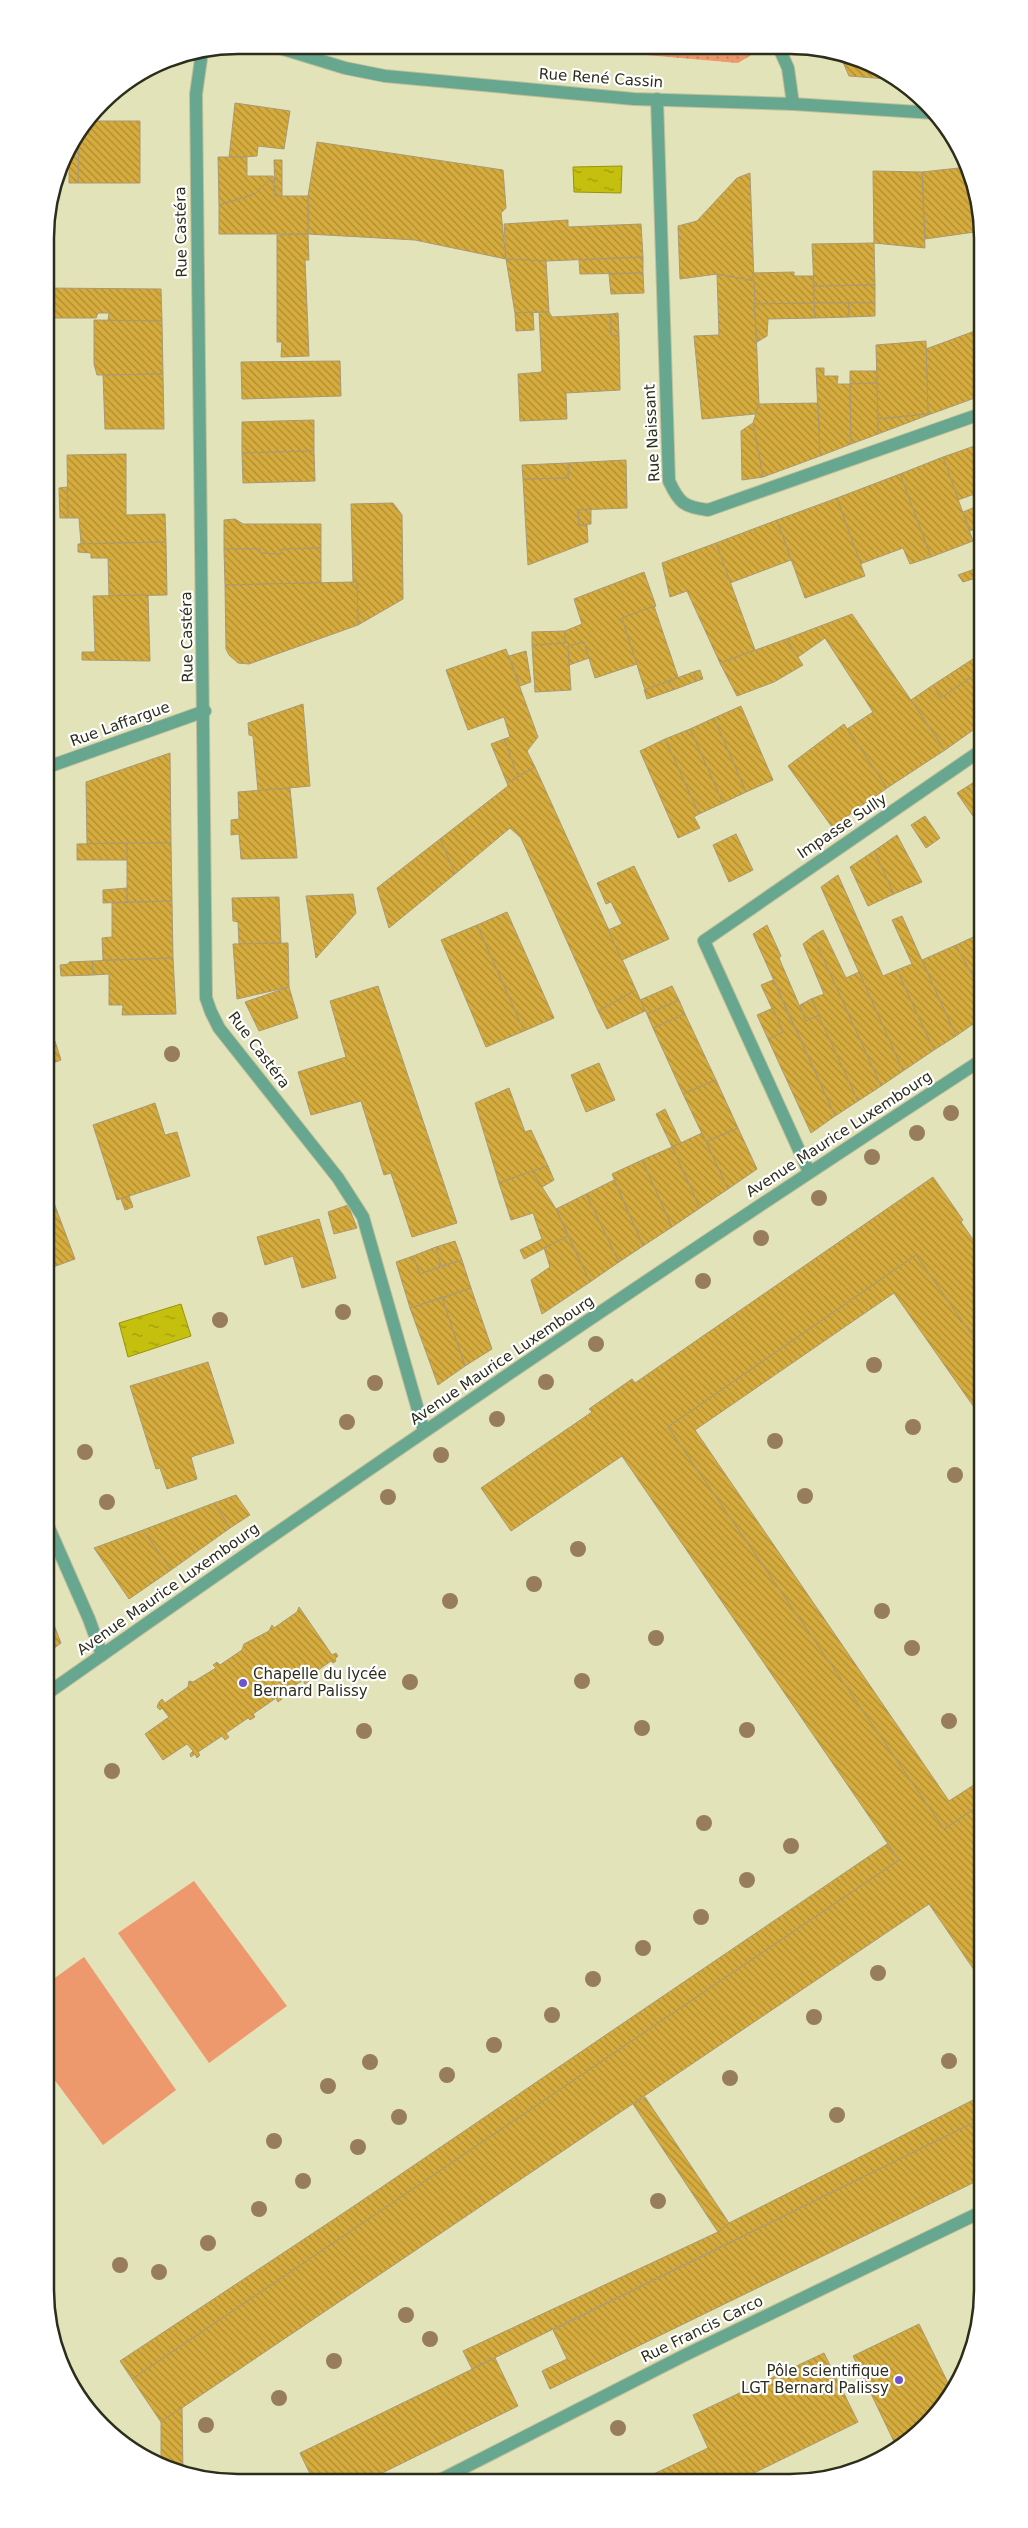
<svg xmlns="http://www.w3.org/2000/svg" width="1028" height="2528" font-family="'DejaVu Sans',sans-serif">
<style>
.grass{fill:url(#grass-dots)}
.garden{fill:#ee986d}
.water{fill:url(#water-ripples);stroke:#979312}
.building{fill:url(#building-back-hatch);stroke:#a99974}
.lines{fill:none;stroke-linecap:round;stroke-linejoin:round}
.minor-casing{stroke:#bfbf9a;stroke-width:14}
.minor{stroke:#68a78f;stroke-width:12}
.tree{fill:#977d5c}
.poi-dot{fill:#6c54ce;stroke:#fff;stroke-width:2}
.labels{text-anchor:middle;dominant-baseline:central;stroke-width:4.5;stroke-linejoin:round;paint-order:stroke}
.street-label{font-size:15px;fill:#2d2d1c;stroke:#fff}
.poi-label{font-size:15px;fill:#2d2d1c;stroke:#fff;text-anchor:start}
.rim{fill:none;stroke:#2d2d1c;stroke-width:2.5}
</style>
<defs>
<pattern id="grass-dots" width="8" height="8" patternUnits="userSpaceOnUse" patternTransform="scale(1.25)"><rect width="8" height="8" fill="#ee986d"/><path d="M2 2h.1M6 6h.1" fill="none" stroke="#c17c59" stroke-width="1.8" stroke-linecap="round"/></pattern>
<pattern id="water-ripples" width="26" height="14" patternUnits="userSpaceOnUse" patternTransform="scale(1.25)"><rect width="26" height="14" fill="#c5bf0e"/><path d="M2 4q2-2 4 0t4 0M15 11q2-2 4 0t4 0" fill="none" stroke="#a09c0d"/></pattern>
<pattern id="building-back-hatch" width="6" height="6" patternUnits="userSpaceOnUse" patternTransform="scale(1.25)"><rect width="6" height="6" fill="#d5ac3d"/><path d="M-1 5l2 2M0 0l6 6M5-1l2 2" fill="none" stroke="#ad8c32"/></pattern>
</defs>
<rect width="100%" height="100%" fill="#e3e3b9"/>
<path class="grass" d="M608 47 750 48 753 54 738 63 612 52Z"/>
<g class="garden">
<path d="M194 1881 287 2006 209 2063 118 1933Z"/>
<path d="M84 1957 176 2090 103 2145 45 2067V1985Z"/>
</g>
<g class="water">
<path d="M622 166 621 193 574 192 573 167Z"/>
<path d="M181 1304 191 1336 128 1357 119 1323Z"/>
</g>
<g class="building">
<path d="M839 53 876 65 899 80 849 76Z"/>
<path d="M235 103 290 111 284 149 258 146 257 156 229 158Z"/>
<path d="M89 121H140V183H78L79 134Z"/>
<path d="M79 134 78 183H69V147Z"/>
<path d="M317 142 503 170 506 208 501 213 506 259 415 240 308 234V196Z"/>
<path d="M218 157H247V176H273L255 194 219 205Z"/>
<path d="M274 160H282V196H275Z"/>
<path d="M968 167 976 188 982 231 925 239 922 172Z"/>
<path d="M873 171 922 172 925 248 874 243Z"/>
<path d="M750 173 754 281 717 274 680 279 678 226 697 221 737 178Z"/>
<path d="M273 176 275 196H308V234H219V205L255 194Z"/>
<path d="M568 220V227L641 224 643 257 546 261 506 259 504 224Z"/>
<path d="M308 234 309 260H305L309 356 281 357 282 342H277V235Z"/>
<path d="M874 243 875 285 814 286 812 244Z"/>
<path d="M643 257V273L580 274 579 260Z"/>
<path d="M506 259 546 261 549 312 515 313Z"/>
<path d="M794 272V276H813L814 303 754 304 753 273Z"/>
<path d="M643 273 644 293 611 294 609 274Z"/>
<path d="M717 274 754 281 759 404 755 414 702 419 694 336 719 335Z"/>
<path d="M875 285V303H814V286Z"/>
<path d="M45 288 161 289 162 321H108L109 313H98L96 318H45Z"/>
<path d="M814 303H849V317L815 318Z"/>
<path d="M814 303 815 318 768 319 767 336 757 342 754 304Z"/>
<path d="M849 303H875V316L849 317Z"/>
<path d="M533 312 534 330 516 331 515 313Z"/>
<path d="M539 312H549L552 317 611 314V335L619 336 620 390 566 393 567 419 520 421 518 374 542 372Z"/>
<path d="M618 313 619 336 611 335V314Z"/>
<path d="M94 320 162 321 163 374 97 375 94 364Z"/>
<path d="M983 328V395L928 415 926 349Z"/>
<path d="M926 341 928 414 878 419 876 345Z"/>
<path d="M340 361 341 396 242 399 241 362Z"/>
<path d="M816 368H824V376H838L837 384H850L851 444 820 456Z"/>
<path d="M850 371H877V383L850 384Z"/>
<path d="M163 374 164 429H105L103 375Z"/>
<path d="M877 383 878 434 851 444 850 384Z"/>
<path d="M818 403 820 456 763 477 753 423 759 404Z"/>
<path d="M928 414V415L878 434V419Z"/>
<path d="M314 420V451L242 453V422Z"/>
<path d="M753 423 763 477 742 480 741 431Z"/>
<path d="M983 443V491L958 500 943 457Z"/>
<path d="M314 451 315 481 243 483 242 453Z"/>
<path d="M126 454V515L165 514 166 542 81 544 79 518H68L67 455Z"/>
<path d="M943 457 973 541 931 557 900 474Z"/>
<path d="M626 460 627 508 578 510 579 525H587L588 542 528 565 523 479 568 478V463Z"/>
<path d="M568 463V478L523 479 522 465Z"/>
<path d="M900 474 931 557 910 564 903 548 860 564 837 498Z"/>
<path d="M67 487 68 518H60L59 488Z"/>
<path d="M837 498 865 576 805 598 777 520Z"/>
<path d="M393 503 402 515 403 599 358 625 357 582H353L351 504Z"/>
<path d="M975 507 983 526 970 531 963 512Z"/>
<path d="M591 509V524L579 525 578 510Z"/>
<path d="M235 519 243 524H321V548L282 549 281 554 260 553V549H224V520Z"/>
<path d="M777 520 791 560 730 583 716 543Z"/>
<path d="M166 542 167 595 109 596 108 558H91V553L78 552V544Z"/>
<path d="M716 543 755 650 720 663 687 591 670 597 662 563Z"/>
<path d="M321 548V583L225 585 224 549H260V553L281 554 282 549Z"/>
<path d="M983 566V584L979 577 963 582 958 575Z"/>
<path d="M644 572 656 606 622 618 637 664 595 678 584 642 568 646 571 690 535 692 532 645 565 643V631L582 624 574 599Z"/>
<path d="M353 582H357L358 625 249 664 238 663 229 655 226 649 225 585Z"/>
<path d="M148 595 150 661 82 660V652H95L93 596Z"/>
<path d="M654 606 678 677 645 690 622 618Z"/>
<path d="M852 614 945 750 887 788 847 729 873 712 825 638 798 657 786 639Z"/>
<path d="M565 631V643L532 645V632Z"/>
<path d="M786 639 803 665 774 682 737 696 720 663Z"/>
<path d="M584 642 589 658 569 665 568 646Z"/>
<path d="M983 642V660L975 648Z"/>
<path d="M506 649 538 737 527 751 535 767 518 777 504 739 510 737 504 717 468 730 446 670Z"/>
<path d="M526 651 531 682 520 686 509 656Z"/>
<path d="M979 655 983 660V675L980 671 941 698 933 685Z"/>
<path d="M700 670 703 679 697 681 693 672Z"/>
<path d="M980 671 983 675V723L945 750 911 700 933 685 941 698Z"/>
<path d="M693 672 697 681 673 690 669 681Z"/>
<path d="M669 681 673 690 647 699 644 690Z"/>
<path d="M303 704 310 786 258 791 253 736 249 735 248 723Z"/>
<path d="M741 706 773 780 746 792 714 718Z"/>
<path d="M714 718 746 792 723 803 690 729Z"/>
<path d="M844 724 887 788 832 827 788 766Z"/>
<path d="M690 729 723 803 699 814 665 739Z"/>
<path d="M504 739 518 777 507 783 491 744Z"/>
<path d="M665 739 699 814 694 817 700 828 678 838 640 751Z"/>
<path d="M170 753 171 843 87 844 86 782Z"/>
<path d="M535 767 636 990 598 1011 521 838 510 828 455 874 440 839 508 786 507 783Z"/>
<path d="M983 776V808L968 786Z"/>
<path d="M968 786 983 808 973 816 957 793Z"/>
<path d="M290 788 297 858 241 859 239 834 231 835V820L239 819 238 792Z"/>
<path d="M925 816 940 838 926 848 911 825Z"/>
<path d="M736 834 753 870 729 882 713 845Z"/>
<path d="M897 835 922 882 894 894 874 851Z"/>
<path d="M440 839 455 874 389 928 377 888Z"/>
<path d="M127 843H171L172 901 127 902Z"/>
<path d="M127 843V860H77V844Z"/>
<path d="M874 851 894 894 868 906 850 867Z"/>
<path d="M634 866 669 939 622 960 608 930 622 924 611 902 606 904 597 883Z"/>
<path d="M982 868 983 869V891L974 874Z"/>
<path d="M838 875 883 976 897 970 934 1050 903 1071 821 887Z"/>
<path d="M127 888V902L103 903V890Z"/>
<path d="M353 894 356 913 316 958 306 896Z"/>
<path d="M279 897 281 943 239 944 238 922 233 921 232 898Z"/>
<path d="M172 901 173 958 103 960 102 938 112 937V903Z"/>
<path d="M507 912 554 1018 524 1031 477 925Z"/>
<path d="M902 916 956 1036 934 1050 897 970 912 964 892 920Z"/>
<path d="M477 925 524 1031 486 1047 441 940Z"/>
<path d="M767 925 781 956 779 958 806 1021 819 1015 858 1101 835 1116 753 934Z"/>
<path d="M823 930 846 978 859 972 903 1071 881 1086 813 936Z"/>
<path d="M982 933 983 934V996L956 945Z"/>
<path d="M813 936 881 1086 858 1101 811 999 824 994 803 944Z"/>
<path d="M288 943 289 987 237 999 233 944Z"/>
<path d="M956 945 983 996V1017L956 1036 922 960Z"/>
<path d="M173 958 176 1014 122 1015 123 1005H109V974L93 975 92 961Z"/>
<path d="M92 961 93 975 61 976 60 965 69 964V962Z"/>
<path d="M773 980 835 1116 811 1133 768 1039 783 1032 761 985Z"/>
<path d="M378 986 457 1223 412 1237 391 1173 384 1175 361 1101 311 1115 298 1072 346 1057 330 1001Z"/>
<path d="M672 986 679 1000 647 1014 640 1000Z"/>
<path d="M289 987 298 1018 259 1031 245 1002Z"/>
<path d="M636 990 645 1011 607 1029 598 1011Z"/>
<path d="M811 999 819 1015 806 1021 800 1005Z"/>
<path d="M679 1000 685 1014 653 1028 647 1014Z"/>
<path d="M773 1008 783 1032 768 1039 757 1015Z"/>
<path d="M685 1014 716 1080 683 1094 653 1028Z"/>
<path d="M55 1041 61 1060 45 1066V1044Z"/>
<path d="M599 1063 615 1100 586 1112 571 1075Z"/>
<path d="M716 1080 738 1128 706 1142 683 1094Z"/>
<path d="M509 1088 525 1132 531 1130 548 1166 499 1183 475 1103Z"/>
<path d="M155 1103 165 1135 177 1132 190 1176 117 1200 93 1125Z"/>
<path d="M665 1109 681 1143 672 1147 656 1114Z"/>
<path d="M738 1128 757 1169 728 1189 706 1142Z"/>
<path d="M702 1133 728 1189 700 1208 672 1147Z"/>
<path d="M672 1147 700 1208 672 1227 642 1160Z"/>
<path d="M642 1160 672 1227 643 1246 612 1174Z"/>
<path d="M548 1166 554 1180 542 1187 532 1171Z"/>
<path d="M532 1171 556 1209 568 1236 524 1259 520 1250 542 1239 533 1213 511 1220 499 1183Z"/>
<path d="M933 1177 963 1220 961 1222 983 1254V1351L916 1255 668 1427 944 1829 983 1803V1983L929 1904 161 2422 132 2379 899 1860 622 1456 511 1531 481 1488 592 1412 589 1409 632 1379 635 1383Z"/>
<path d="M45 1179 75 1259 45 1270Z"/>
<path d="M614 1180 643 1246 619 1262 586 1194Z"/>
<path d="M586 1194 619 1262 590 1282 556 1209Z"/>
<path d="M129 1196 133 1207 125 1210 121 1199Z"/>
<path d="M348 1205 357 1228 334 1234 328 1212Z"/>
<path d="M319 1219 336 1278 302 1288 293 1256 265 1265 257 1237Z"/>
<path d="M568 1236 590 1282 542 1314 531 1280 550 1267 544 1248Z"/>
<path d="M455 1241 462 1260 441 1266 436 1247Z"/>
<path d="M436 1247 441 1266 420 1274 413 1256Z"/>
<path d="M916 1255 983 1351V1420L894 1293 695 1430 949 1801 983 1779V1803L944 1829 668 1427Z"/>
<path d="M413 1256 420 1274 462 1260 471 1288 410 1308 396 1262Z"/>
<path d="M471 1288 492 1349 465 1366 442 1298Z"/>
<path d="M442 1298 465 1366 438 1385 410 1308Z"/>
<path d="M208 1362 234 1443 191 1457 197 1479 167 1489 160 1468 156 1469 130 1386Z"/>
<path d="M236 1495 250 1515 230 1528 214 1503Z"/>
<path d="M214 1503 230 1528 171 1570 143 1530Z"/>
<path d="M143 1530 171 1570 129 1599 94 1548Z"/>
<path d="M45 1602 61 1643 45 1655Z"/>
<path d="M299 1607 332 1655 336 1653 338 1656 335 1659 336 1661 333 1663 331 1661 307 1678 309 1681 305 1684 303 1680 279 1696 282 1699 278 1702 276 1698 253 1714 255 1717 250 1720 248 1718 226 1733 229 1737 225 1740 222 1736 198 1752 200 1755 197 1758 195 1754 191 1757 190 1754 193 1751 187 1744 163 1760 145 1734 169 1717 162 1708 160 1710 157 1707 159 1702 162 1699 165 1703 188 1687 189 1681 193 1682 216 1668 213 1665 217 1662 220 1665 242 1650 244 1644 269 1631 272 1625 274 1628 297 1612Z"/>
<path d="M887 1844 899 1860 132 2379 120 2361 351 2208Z"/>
<path d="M983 2095V2118L472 2369 463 2351 718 2232 729 2223Z"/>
<path d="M645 2097 729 2223 718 2232 633 2104Z"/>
<path d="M983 2118V2178L550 2389 542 2371 567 2359 553 2330Z"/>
<path d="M919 2324 952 2391 943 2408 898 2450 853 2356Z"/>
<path d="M824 2353 858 2422 752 2474 756 2483 637 2482 708 2448 693 2415Z"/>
<path d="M495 2358 518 2406 368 2480H313L300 2453Z"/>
<path d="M182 2407 183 2473 161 2466V2422Z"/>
</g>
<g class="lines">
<defs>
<g id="minor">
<path d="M270 45 345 68 385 76 634 99 793 104 934 113"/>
<path d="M779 48 788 68 793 104"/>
<path d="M202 52 196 94 206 998 211 1012 219 1028 338 1178 363 1217 424 1431"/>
<path d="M657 99 669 481C679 503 684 507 708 510L983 413"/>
<path d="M45 768 205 711"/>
<path d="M809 1172 704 941 983 749"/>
<path d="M45 1519 89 1619 102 1655"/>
<path d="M45 1695C354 1477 666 1265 983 1059"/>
<path d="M438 2481 685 2355 983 2211"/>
</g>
</defs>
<use href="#minor" class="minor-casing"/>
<use href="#minor" class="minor"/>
</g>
<g class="tree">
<circle cx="172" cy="1054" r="8"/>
<circle cx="951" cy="1113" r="8"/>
<circle cx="917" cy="1133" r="8"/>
<circle cx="872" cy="1157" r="8"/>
<circle cx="819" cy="1198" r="8"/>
<circle cx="761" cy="1238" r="8"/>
<circle cx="703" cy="1281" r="8"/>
<circle cx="343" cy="1312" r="8"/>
<circle cx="220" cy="1320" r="8"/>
<circle cx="596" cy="1344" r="8"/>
<circle cx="874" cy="1365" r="8"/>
<circle cx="546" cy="1382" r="8"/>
<circle cx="375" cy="1383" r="8"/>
<circle cx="497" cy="1419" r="8"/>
<circle cx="347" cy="1422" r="8"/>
<circle cx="913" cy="1427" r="8"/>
<circle cx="775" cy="1441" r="8"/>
<circle cx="85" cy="1452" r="8"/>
<circle cx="441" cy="1455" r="8"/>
<circle cx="955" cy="1475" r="8"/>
<circle cx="805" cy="1496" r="8"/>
<circle cx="388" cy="1497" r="8"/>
<circle cx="107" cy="1502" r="8"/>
<circle cx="578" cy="1549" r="8"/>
<circle cx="534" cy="1584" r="8"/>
<circle cx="450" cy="1601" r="8"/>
<circle cx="882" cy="1611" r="8"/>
<circle cx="656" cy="1638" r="8"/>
<circle cx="912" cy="1648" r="8"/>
<circle cx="582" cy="1681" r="8"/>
<circle cx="410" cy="1682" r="8"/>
<circle cx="949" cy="1721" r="8"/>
<circle cx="642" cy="1728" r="8"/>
<circle cx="747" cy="1730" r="8"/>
<circle cx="364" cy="1731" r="8"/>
<circle cx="112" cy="1771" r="8"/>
<circle cx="704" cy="1823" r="8"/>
<circle cx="791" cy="1846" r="8"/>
<circle cx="747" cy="1880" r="8"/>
<circle cx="701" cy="1917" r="8"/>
<circle cx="643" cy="1948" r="8"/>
<circle cx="878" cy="1973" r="8"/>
<circle cx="593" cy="1979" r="8"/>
<circle cx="552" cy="2015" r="8"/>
<circle cx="814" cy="2017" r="8"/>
<circle cx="494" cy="2045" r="8"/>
<circle cx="949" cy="2061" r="8"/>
<circle cx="370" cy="2062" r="8"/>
<circle cx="447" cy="2075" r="8"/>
<circle cx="730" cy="2078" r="8"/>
<circle cx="328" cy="2086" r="8"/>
<circle cx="837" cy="2115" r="8"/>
<circle cx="399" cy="2117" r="8"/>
<circle cx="274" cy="2141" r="8"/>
<circle cx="358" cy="2147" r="8"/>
<circle cx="303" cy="2181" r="8"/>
<circle cx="658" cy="2201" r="8"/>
<circle cx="259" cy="2209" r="8"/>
<circle cx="208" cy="2243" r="8"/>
<circle cx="120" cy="2265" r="8"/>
<circle cx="159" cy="2272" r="8"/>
<circle cx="406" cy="2315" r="8"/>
<circle cx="430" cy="2339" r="8"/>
<circle cx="334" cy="2361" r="8"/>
<circle cx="279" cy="2398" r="8"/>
<circle cx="206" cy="2425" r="8"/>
<circle cx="618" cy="2428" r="8"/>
</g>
<g class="poi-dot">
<circle cx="243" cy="1683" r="5"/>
<circle cx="899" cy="2380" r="5"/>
</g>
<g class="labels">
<g class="street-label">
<text transform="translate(601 78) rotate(4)">Rue René Cassin</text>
<text transform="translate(181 232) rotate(-91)">Rue Castéra</text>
<text transform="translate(652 433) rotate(-93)">Rue Naissant</text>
<text transform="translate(187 637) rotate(-91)">Rue Castéra</text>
<text transform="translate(120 724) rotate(-20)">Rue Laffargue</text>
<text transform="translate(842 826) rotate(-34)">Impasse Sully</text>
<text transform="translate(259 1050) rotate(53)">Rue Castéra</text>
<text transform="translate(839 1134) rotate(-33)">Avenue Maurice Luxembourg</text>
<text transform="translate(502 1360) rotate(-34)">Avenue Maurice Luxembourg</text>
<text transform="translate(168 1589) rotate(-35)">Avenue Maurice Luxembourg</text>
<text transform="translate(702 2329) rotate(-26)">Rue Francis Carco</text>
</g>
<g class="poi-label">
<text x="253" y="1674">Chapelle du lycée<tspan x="253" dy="17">Bernard Palissy</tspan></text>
<text x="889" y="2371" text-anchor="end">Pôle scientifique<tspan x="889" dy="17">LGT Bernard Palissy</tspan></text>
</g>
</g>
<path d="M0 0H1028V2528H0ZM238 54H790A184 184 0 0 1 974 238V2290A184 184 0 0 1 790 2474H238A184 184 0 0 1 54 2290V238A184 184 0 0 1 238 54Z" fill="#fff" fill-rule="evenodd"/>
<path class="rim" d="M238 54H790A184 184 0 0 1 974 238V2290A184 184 0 0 1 790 2474H238A184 184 0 0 1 54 2290V238A184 184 0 0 1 238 54Z"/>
</svg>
